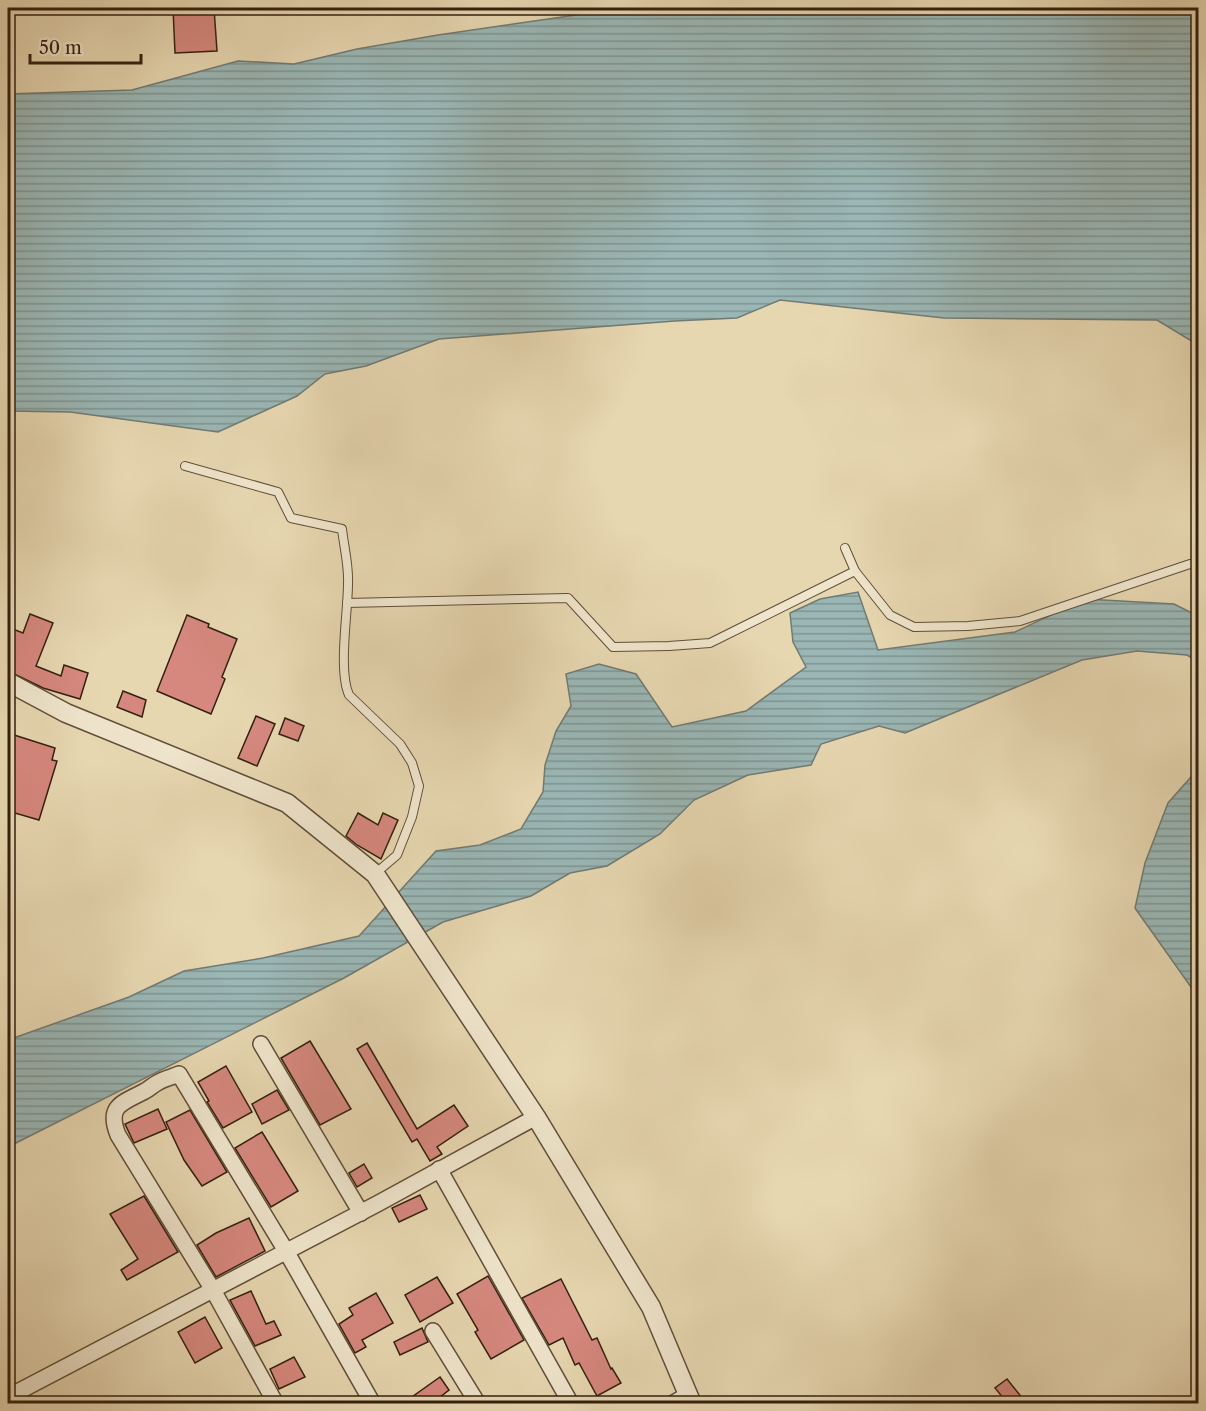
<svg xmlns="http://www.w3.org/2000/svg" width="1206" height="1411" font-family="'Libre Caslon Text',serif">
<style>
.water{fill:url(#water-rules);stroke:#717b73;stroke-width:1.5}
.building{fill:#d6887e;stroke:#33200f;stroke-width:1.5}
.lines{fill:none;stroke-linecap:round;stroke-linejoin:round}
.service-casing{stroke:#604e38;stroke-width:10}
.minor-casing{stroke:#604e38;stroke-width:18}
.tertiary-casing{stroke:#604e38;stroke-width:21}
.service{stroke:#efe5cc;stroke-width:8}
.minor{stroke:#efe5cc;stroke-width:15}
.tertiary{stroke:#efe5cc;stroke-width:18}
</style>
<defs>
<pattern id="water-rules" width="6" height="5" patternUnits="userSpaceOnUse" patternTransform="scale(1.5)"><rect width="6" height="5" fill="#9ab7b6"/><path d="M0 2.5h6" fill="none" stroke="#7e9492"/></pattern>
</defs>
<rect width="100%" height="100%" fill="#e7d7b1"/>
<filter id="stains"><feTurbulence type="fractalNoise" baseFrequency=".00333" numOctaves="4"/><feColorMatrix values="0 0 0 0 .2 0 0 0 0 .09 0 0 0 0 .02 0 0 0 .5 -.17"/></filter>
<radialGradient id="worn" r=".72"><stop offset=".6" stop-color="#630" stop-opacity="0"/><stop offset="1" stop-color="#630" stop-opacity=".3"/></radialGradient>
<g class="water">
<path d="M590 8H1198V345L1157 320 944 318 780 300 737 318 675 321 439 339 366 366 325 374 297 396 218 432 70 412 8 411V94L132 90 238 61 294 64 357 49 438 35 583 14Z"/>
<path d="M858 592 878 650 1015 632 1085 599 1174 604 1198 616V662L1187 655 1137 651 1082 660 905 733 879 726 821 744 811 765 748 775 694 800 660 834 607 866 570 873 531 896 443 922 344 978 8 1147V1040L129 997 184 971 263 958 359 936 436 851 480 845 521 829 543 792 545 765 556 731 571 706 566 674 599 664 636 674 672 727 746 711 806 667 793 642 790 613 820 599Z"/>
<path d="M1198 769V997L1135 908 1145 863 1168 803Z"/>
</g>
<g class="building">
<path d="M173 8H214L217 51 175 53Z"/>
<path d="M30 614 53 623 36 666 61 676 64 665 88 673 80 699 43 688 8 671V627L23 633Z"/>
<path d="M187 615 209 624 208 627 237 639 222 677 225 679 211 714 157 691Z"/>
<path d="M123 691 146 700 142 717 117 707Z"/>
<path d="M256 716 275 724 257 766 238 758Z"/>
<path d="M285 718 304 726 298 741 279 734Z"/>
<path d="M11 734 55 748 52 760 57 761 39 820 8 811V745Z"/>
<path d="M358 813 378 825 383 813 398 820 381 859 357 845 346 836Z"/>
<path d="M310 1041 351 1109 320 1125 281 1058Z"/>
<path d="M367 1043 417 1129 454 1105 468 1126 437 1147 442 1154 430 1161 417 1139 412 1142 357 1049Z"/>
<path d="M226 1066 252 1112 223 1128 207 1102 209 1101 198 1082Z"/>
<path d="M277 1090 289 1110 262 1124 252 1104Z"/>
<path d="M158 1109 167 1129 134 1143 125 1124Z"/>
<path d="M190 1110 227 1172 202 1186 184 1160 166 1122Z"/>
<path d="M262 1132 298 1191 271 1207 235 1148Z"/>
<path d="M364 1164 372 1178 357 1187 349 1173Z"/>
<path d="M420 1195 427 1209 399 1222 392 1208Z"/>
<path d="M144 1196 178 1252 127 1280 121 1270 138 1259 110 1214Z"/>
<path d="M249 1218 265 1251 216 1277 197 1245 216 1233Z"/>
<path d="M488 1276 524 1340 491 1359 475 1332 478 1330 457 1294Z"/>
<path d="M437 1277 453 1303 420 1322 405 1295Z"/>
<path d="M561 1279 592 1340 597 1338 611 1369 612 1368 621 1383 597 1396 579 1363 575 1365 563 1338 549 1345 522 1298Z"/>
<path d="M251 1291 266 1324 274 1321 281 1335 255 1346 230 1300Z"/>
<path d="M376 1293 393 1323 362 1340 366 1347 355 1353 339 1324 353 1315 349 1308Z"/>
<path d="M205 1317 222 1348 195 1363 178 1332Z"/>
<path d="M422 1328 428 1342 400 1355 394 1342Z"/>
<path d="M294 1357 305 1377 279 1389 270 1369Z"/>
<path d="M440 1377 449 1390 431 1404H402Z"/>
<path d="M1007 1379 1027 1404H1008L995 1388Z"/>
</g>
<g class="lines">
<defs>
<g id="service">
<path d="M185 466 278 492 291 518 342 529C344 547 349 566 348 584 348 612 338 671 349 695L400 744 412 763 419 786 412 817 397 855 376 873"/>
<path d="M845 548 855 571"/>
<path d="M347 603 568 598 613 647 669 646 710 643 855 571 890 615 914 627 968 626 1020 621 1190 564"/>
</g>
<g id="minor">
<path d="M261 1044 361 1213"/>
<path d="M439 1169 571 1404"/>
<path d="M433 1331 478 1404"/>
<path d="M8 1397 377 1204 536 1117"/>
<path d="M276 1404 213 1290 118 1135C106 1105 123 1103 145 1091 149 1089 153 1085 157 1083 163 1079 172 1077 179 1074L286 1251 373 1404"/>
<path d="M672 1404 689 1394"/>
</g>
<path id="tertiary" d="M8 682 66 713 287 803 375 874 536 1117 651 1307 692 1404"/>
</defs>
<use href="#service" class="service-casing"/>
<use href="#minor" class="minor-casing"/>
<use href="#tertiary" class="tertiary-casing"/>
<use href="#service" class="service"/>
<use href="#minor" class="minor"/>
<use href="#tertiary" class="tertiary"/>
</g>
<rect width="1206" height="1411" fill="none" stroke="#e7d7b1" stroke-width="30"/>
<rect x="9" y="9" width="1188" height="1393" fill="none" stroke="#33200f" stroke-width="3"/>
<rect x="15" y="15" width="1176" height="1381" fill="none" stroke="#33200f" stroke-width="1.5"/>
<path d="M30 54v9h111v-9" fill="none" stroke="#33200f" stroke-width="3"/>
<text x="39" y="54" font-size="18" fill="#33200f" stroke="#efe5cc" stroke-width="4.5" paint-order="stroke">50 m</text>
<rect width="100%" height="100%" filter="url(#stains)"/>
<rect width="100%" height="100%" fill="url(#worn)"/>
</svg>
